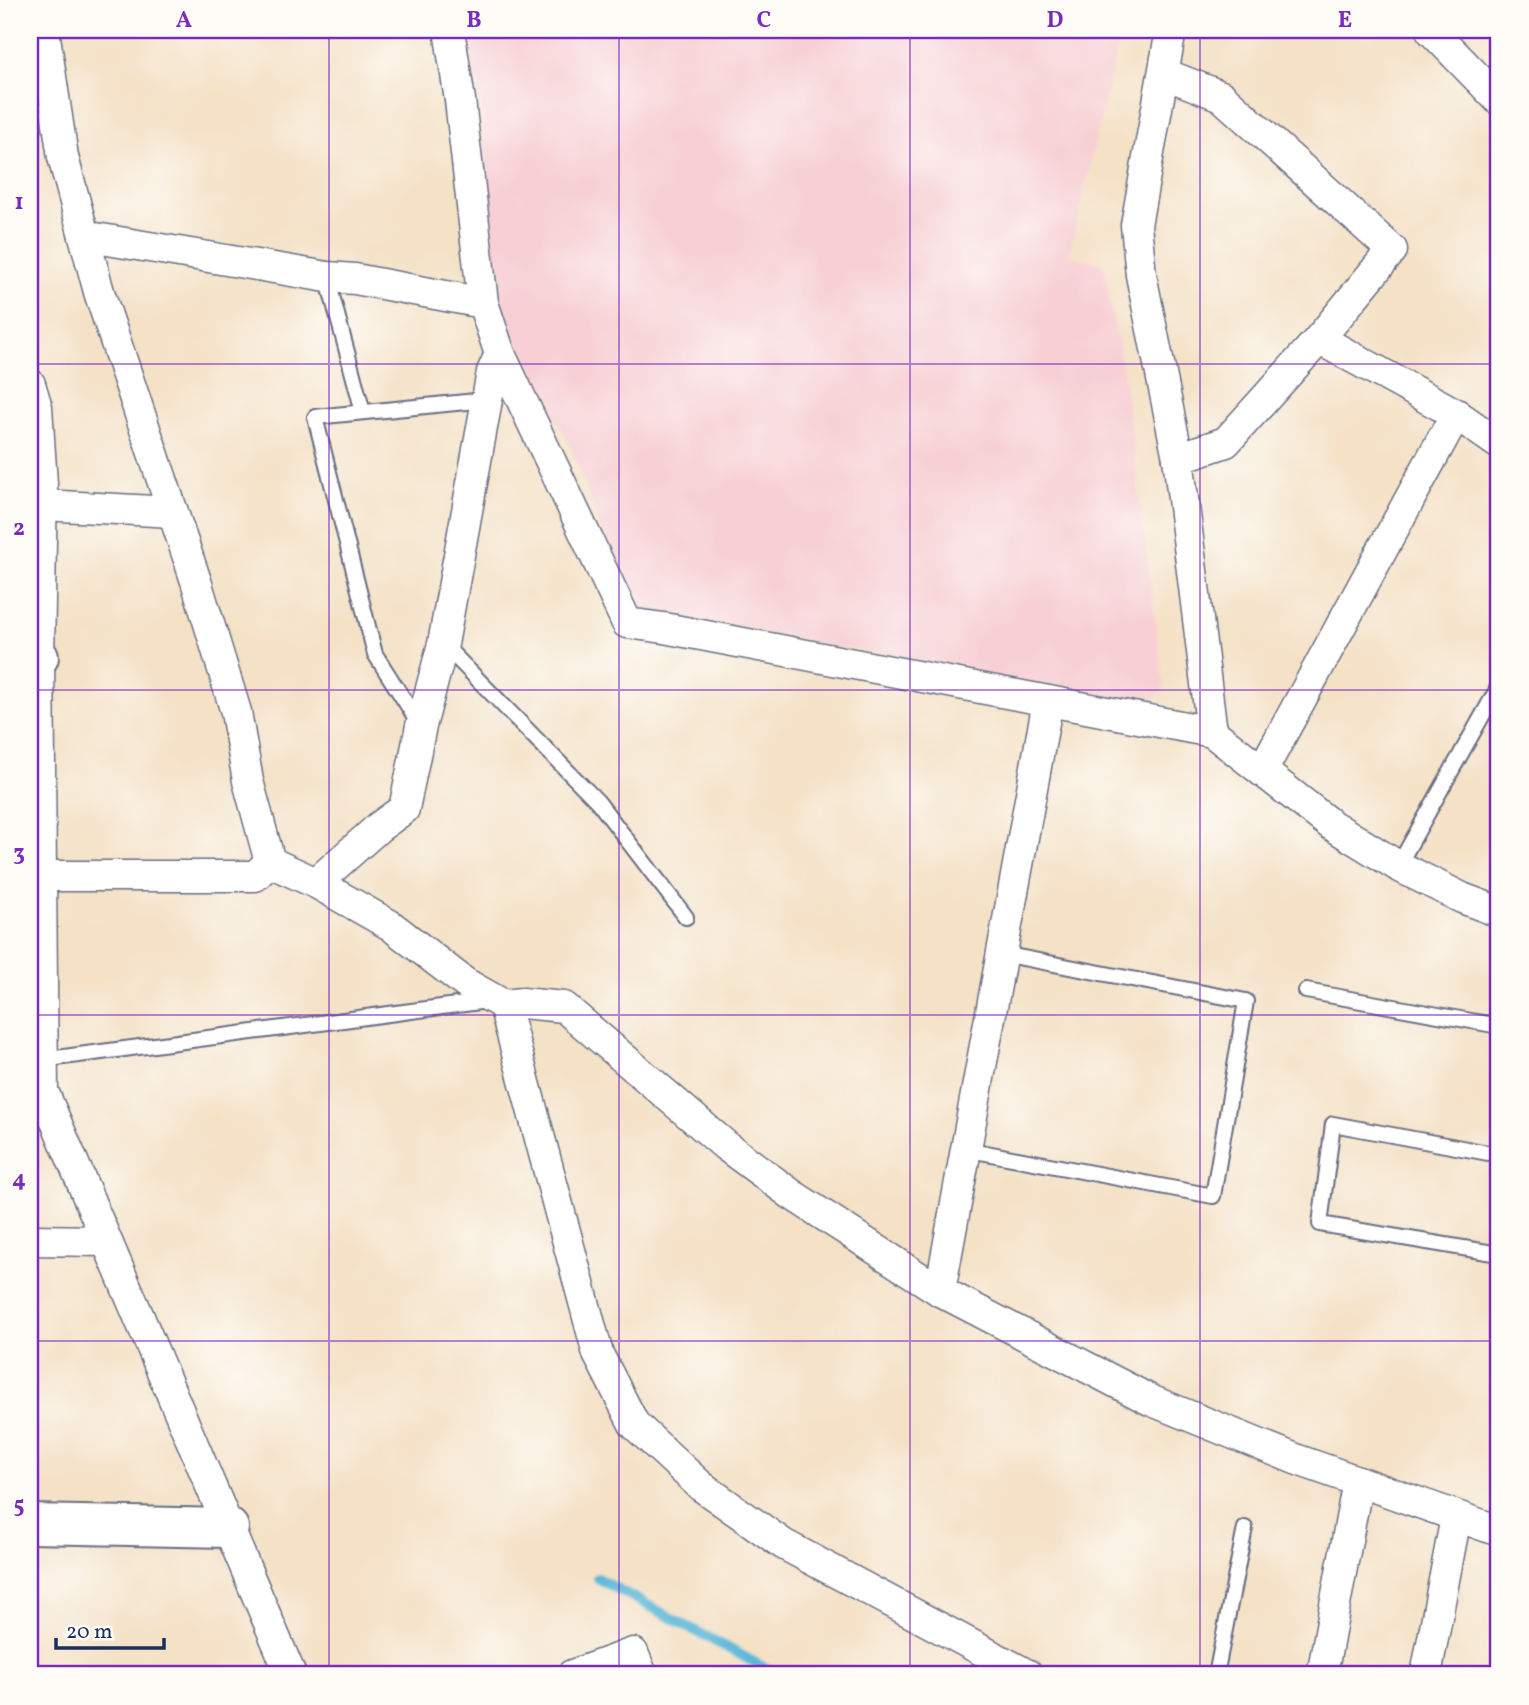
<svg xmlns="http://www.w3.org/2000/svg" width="1529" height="1705" font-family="Vollkorn,serif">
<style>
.built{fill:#f7cfd4}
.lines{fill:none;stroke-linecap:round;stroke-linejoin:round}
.stream{stroke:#5ab8d8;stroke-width:10}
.lane-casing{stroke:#676d82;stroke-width:18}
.street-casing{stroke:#676d82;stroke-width:33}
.secondary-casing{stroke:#676d82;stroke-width:42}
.lane{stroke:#fff;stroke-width:14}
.street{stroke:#fff;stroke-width:30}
.secondary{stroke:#fff;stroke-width:38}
.grid{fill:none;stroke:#7b2cbf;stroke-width:2;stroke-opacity:0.55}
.neatline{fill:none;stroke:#7b2cbf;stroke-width:2.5}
.grid-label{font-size:23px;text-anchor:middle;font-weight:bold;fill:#7b2cbf}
</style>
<rect width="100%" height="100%" fill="#fdfcf7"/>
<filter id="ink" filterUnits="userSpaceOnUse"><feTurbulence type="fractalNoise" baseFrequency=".0143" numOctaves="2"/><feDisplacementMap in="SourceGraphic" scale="14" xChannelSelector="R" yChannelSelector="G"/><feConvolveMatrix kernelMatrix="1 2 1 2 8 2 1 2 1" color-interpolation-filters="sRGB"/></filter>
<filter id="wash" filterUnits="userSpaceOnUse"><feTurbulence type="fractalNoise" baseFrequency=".00686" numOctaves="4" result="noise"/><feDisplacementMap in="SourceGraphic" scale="28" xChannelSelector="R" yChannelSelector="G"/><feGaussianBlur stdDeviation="1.57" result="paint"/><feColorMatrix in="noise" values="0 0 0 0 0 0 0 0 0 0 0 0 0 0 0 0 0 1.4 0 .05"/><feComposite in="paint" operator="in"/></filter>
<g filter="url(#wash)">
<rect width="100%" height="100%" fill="#f4e1c6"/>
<path class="built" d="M466 30H1121L1069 255 1103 264 1124 378 1164 688 1148 705 630 607 569 443 497 307 481 106Z"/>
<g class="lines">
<path class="stream" d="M597 1578 778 1675"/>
</g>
</g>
<g filter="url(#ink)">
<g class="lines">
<defs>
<g id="lane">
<path d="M327 277 363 412"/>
<path d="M443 644 598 802 686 917"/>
<path d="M420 725 375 654 315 417 486 400"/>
<path d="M1398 866 1499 686"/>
<path d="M1306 991 1499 1026"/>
<path d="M41 1060 487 1001"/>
<path d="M965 1149 1213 1196 1246 1001 1002 954"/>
<path d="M1499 1155 1333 1124 1320 1224 1499 1254"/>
<path d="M1216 1675 1245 1528"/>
</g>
<g id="street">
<path d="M44 30 63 157 99 292 196 581 236 712 248 781 270 862 316 883 390 925 465 983 504 1005 598 1354 634 1424 701 1486 783 1544 1028 1675"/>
<path d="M449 30 460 100 483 303 500 354 627 623 664 628 1212 732 1330 824 1398 866 1462 898 1499 912"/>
<path d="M1171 30 1136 225 1141 275 1178 458 1212 732"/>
<path d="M1431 30 1499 100"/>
<path d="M1165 74 1221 96 1392 250 1319 339 1226 442 1178 458"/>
<path d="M84 236 327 277 355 279 483 303"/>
<path d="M1319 339 1456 414 1499 444"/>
<path d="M30 384 37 407 42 484 39 657 43 1091 291 1675"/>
<path d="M42 505 173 512"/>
<path d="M1262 771 1456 414"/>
<path d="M41 876H255L270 862"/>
<path d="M316 883 379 827 404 809 421 726 443 644 492 372 500 354"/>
<path d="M504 1005 522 1003 564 1007 726 1146 791 1194 940 1291 1150 1400 1298 1460 1499 1531"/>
<path d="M30 1240 105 1241"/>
<path d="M940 1291 1048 701"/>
<path d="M572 1675 633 1653 642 1675"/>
<path d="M1322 1675 1358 1481"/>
<path d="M1426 1675 1456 1517"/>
</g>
<g id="secondary">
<path d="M30 656 39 657"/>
<path d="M30 1524 229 1528"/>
</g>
</defs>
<use href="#lane" class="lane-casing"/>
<use href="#street" class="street-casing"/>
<use href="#secondary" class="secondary-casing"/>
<use href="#lane" class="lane"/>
<use href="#street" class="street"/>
<use href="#secondary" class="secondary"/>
</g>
</g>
<path class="grid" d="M329 30V1675M619 30V1675M910 30V1675M1200 30V1675M30 364H1499M30 690H1499M30 1015H1499M30 1341H1499"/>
<rect width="1529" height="1705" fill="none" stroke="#fdfcf7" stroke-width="77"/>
<path d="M56 1638v10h108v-10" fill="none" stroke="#1b2f5e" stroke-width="3.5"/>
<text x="66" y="1638" font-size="21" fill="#1b2f5e" stroke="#fdfcf7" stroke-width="5" paint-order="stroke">20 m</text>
<rect x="38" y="38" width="1452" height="1628" class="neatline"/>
<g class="grid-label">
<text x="184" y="27">A</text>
<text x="474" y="27">B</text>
<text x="764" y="27">C</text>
<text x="1055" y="27">D</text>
<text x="1345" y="27">E</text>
<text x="19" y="209">1</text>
<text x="19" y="535">2</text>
<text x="19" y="860">3</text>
<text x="19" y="1186">4</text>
<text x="19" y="1512">5</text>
</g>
</svg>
